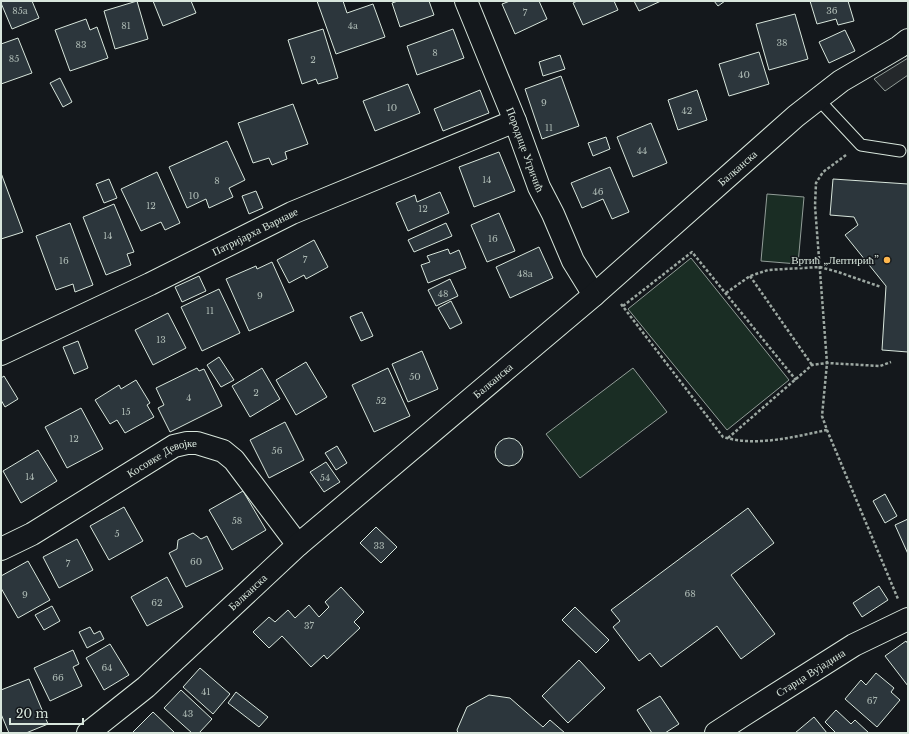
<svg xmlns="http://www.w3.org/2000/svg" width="909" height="734" font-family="'Libre Baskerville',serif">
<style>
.green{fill:#1a2d24;stroke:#939e99}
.parking{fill:#24282b;stroke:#939e99}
.building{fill:#2c363c;stroke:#d8e6dc}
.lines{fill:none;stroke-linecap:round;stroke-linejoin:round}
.lane-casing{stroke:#d8e6dc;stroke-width:13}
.street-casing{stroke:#d8e6dc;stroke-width:24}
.path{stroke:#9da8a2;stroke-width:2.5;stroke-dasharray:3 2;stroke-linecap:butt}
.lane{stroke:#14181c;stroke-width:11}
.street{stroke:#14181c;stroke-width:22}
.poi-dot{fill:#ffb74d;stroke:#14181c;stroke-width:1.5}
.labels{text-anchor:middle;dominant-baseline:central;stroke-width:3;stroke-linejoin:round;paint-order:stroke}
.number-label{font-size:9px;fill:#adbab4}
.street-label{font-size:11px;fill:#d8e6dc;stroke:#14181c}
.poi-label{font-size:11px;fill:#d8e6dc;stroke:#14181c;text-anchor:end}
</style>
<rect width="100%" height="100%" fill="#14181c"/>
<g class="green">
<path d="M767 194 804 197 798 264 761 261Z"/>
<path d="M691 258 789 380 727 430 628 309Z"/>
<path d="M633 368 667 412 580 478 546 434Z"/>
</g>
<path class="parking" d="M908 58V75L885 91 874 79Z"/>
<g class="building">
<path d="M1 1H32L39 18 12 29 1 3Z"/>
<path d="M137 1 148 39 115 49 104 11Z"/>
<path d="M153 1H191L196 13 163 26Z"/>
<path d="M317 1H343L347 13 373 4 385 37 336 54Z"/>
<path d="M398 1H429L434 15 400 27 392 3Z"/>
<path d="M510 1H539L547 19 515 34 502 4Z"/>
<path d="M577 1H614L618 10 583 25 573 3Z"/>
<path d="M634 1H661L639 11Z"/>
<path d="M714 1H725L718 6Z"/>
<path d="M810 1H848L854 21 838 25 836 19 817 24Z"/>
<path d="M795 14 808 59 769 70 756 24Z"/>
<path d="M86 19 90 30 97 27 108 58 70 71 55 30Z"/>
<path d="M323 29 338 78 318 84 316 79 302 84 288 40Z"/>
<path d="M453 29 464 58 417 75 407 46Z"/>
<path d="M845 30 855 51 829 63 819 42Z"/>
<path d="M18 38 32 73 1 84V44Z"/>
<path d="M759 52 769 84 729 96 719 64Z"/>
<path d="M560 55 565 69 543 76 539 62Z"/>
<path d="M561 76 579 126 542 139 525 89Z"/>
<path d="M60 78 72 102 63 107 50 83Z"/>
<path d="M408 84 420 113 375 131 363 101Z"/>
<path d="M480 90 489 113 443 131 434 109Z"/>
<path d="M697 90 707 120 678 130 668 100Z"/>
<path d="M293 104 308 144 285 152 287 159 272 165 269 158 253 163 238 123Z"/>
<path d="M651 123 667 163 633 177 617 137Z"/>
<path d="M606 137 610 149 593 156 588 143Z"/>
<path d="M227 141 245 180 229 188 233 197 209 208 206 199 187 208 169 167Z"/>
<path d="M499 152 515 191 474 207 459 167Z"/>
<path d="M610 167 629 212 612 219 603 199 582 208 571 183Z"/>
<path d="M157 172 180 223 165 230 161 222 141 231 121 189Z"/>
<path d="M1 173 23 232 1 239Z"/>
<path d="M109 179 117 198 104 203 96 184Z"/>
<path d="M833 179 908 184V183V352L882 350 886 286 845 235 858 225 854 217 830 215Z"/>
<path d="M256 191 263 208 249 214 242 196Z"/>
<path d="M440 192 449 213 408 231 396 203 415 195 417 202Z"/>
<path d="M114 204 134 252 127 254 131 265 106 275 83 217Z"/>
<path d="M499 213 515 251 487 262 471 225Z"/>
<path d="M70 223 93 285 75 292 73 284 56 290 36 236Z"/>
<path d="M446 223 452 236 414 252 408 240Z"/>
<path d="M314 240 328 267 306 279 304 275 289 283 277 260Z"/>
<path d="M539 247 553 278 510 298 496 267Z"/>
<path d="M448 249 450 254 459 250 466 268 428 283 421 265 430 262 427 256Z"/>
<path d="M272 262 294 311 249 331 226 279 256 266 257 269Z"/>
<path d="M199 276 206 291 182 302 175 287Z"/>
<path d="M450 279 458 296 436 306 428 290Z"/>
<path d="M219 289 240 333 202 351 181 307Z"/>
<path d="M451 301 462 323 450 329 438 308Z"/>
<path d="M362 312 373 336 361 341 350 317Z"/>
<path d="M168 313 186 348 153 365 135 330Z"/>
<path d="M78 341 88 368 74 374 63 347Z"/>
<path d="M422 351 438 389 408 402 392 364Z"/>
<path d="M219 357 234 380 221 387 207 365Z"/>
<path d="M306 362 327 397 296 415 276 380Z"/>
<path d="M197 368 199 371 204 369 222 406 170 432 158 408 164 405 156 388Z"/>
<path d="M262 368 280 399 250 417 232 386Z"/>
<path d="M388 368 410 416 374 432 352 385Z"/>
<path d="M4 376 18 399 5 407 1 400V378Z"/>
<path d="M136 380 150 403 147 405 154 417 125 433 117 420 110 424 95 400 119 385 121 389Z"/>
<path d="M81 408 103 449 67 468 45 427Z"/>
<path d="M285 422 304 460 269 478 250 440Z"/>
<circle cx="509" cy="452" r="14"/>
<path d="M337 446 347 463 336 470 325 453Z"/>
<path d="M38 450 57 481 21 503 3 471Z"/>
<path d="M326 462 340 482 324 492 310 472Z"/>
<path d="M243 491 266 530 232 550 209 510Z"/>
<path d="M885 494 897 516 885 523 873 501Z"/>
<path d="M124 507 143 541 109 560 90 526Z"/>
<path d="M748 508 774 543 731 575 775 634 741 659 717 626 661 667 650 653 639 661 613 627 620 621 611 610Z"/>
<path d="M908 519V554L895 525Z"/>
<path d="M376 527 397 547 381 563 360 543Z"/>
<path d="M193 533 201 539 207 536 223 569 186 587 169 553 177 549 178 540Z"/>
<path d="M77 539 93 570 59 588 43 557Z"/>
<path d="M28 561 50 600 18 618 1 588V576Z"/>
<path d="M167 577 183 607 147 626 131 597Z"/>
<path d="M879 586 888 600 862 617 853 603Z"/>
<path d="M341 587 364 612 354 622 360 628 327 659 324 655 311 667 282 636 269 648 253 632 269 617 275 622 288 610 295 618 309 605 319 617 329 607 325 602Z"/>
<path d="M52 606 60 621 44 630 35 615Z"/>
<path d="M575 607 609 640 596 653 562 620Z"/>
<path d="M90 627 94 634 100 631 104 639 87 648 79 632Z"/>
<path d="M906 641 908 644V686L885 656Z"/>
<path d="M110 644 129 675 104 690 86 658Z"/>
<path d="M73 650 79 664 73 667 82 686 50 701 34 668Z"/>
<path d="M579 660 605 688 568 723 542 696Z"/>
<path d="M200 668 230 694 213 714 183 687Z"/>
<path d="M876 673 894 688 891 692 900 700 877 727 845 699 861 680 866 685Z"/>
<path d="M29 679 48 724 26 733H9L1 714V690Z"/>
<path d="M181 690 212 719 199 733H192L164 708Z"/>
<path d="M236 692 268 717 259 727 228 703Z"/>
<path d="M489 695 510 698 543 727 550 720 565 733H458L457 730 467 707Z"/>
<path d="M660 696 679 724 665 733H652L637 710Z"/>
<path d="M836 710 851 724 855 720 869 733H836L825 722Z"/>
<path d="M153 712 175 733H132Z"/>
<path d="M814 717 827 733H795Z"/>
</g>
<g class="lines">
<defs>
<path id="lane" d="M818 99 861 145 900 151"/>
<g id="street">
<path id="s1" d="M466 1 515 121 539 187 553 214 573 261 594 295"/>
<path id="s2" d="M1 354 150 284 292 213 515 121"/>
<path id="s3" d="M1 549 32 534 174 446 187 443H197L223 451 234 460 298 545"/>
<path id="s4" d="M88 733 146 687 298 545 594 295 796 116 841 81 899 47 908 40"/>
<path id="s5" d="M716 733 742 716 854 645 908 619"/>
</g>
</defs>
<use href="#lane" class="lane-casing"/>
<use href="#street" class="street-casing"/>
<g class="path">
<path d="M846 155 823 172 816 183 815 206 827 363 822 416 827 430 898 599"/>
<path d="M750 276 812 365"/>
<path d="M726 293 750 276 768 270 820 267 838 272 881 287"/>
<path d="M621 304 723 437C757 447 793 437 827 430"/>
<path d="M623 306 692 252 796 380"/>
<path d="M728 438 812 365 827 363 880 366 891 362"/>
</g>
<use href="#lane" class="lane"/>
<use href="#street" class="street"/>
</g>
<circle class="poi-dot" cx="887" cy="260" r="4"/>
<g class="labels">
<g class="number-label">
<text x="20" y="10">85a</text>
<text x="832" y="10">36</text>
<text x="525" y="12">7</text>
<text x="126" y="25">81</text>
<text x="353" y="25">4a</text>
<text x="782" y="42">38</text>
<text x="81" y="44">83</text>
<text x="435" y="52">8</text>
<text x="14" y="58">85</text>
<text x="313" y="59">2</text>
<text x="744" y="74">40</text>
<text x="544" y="102">9</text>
<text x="392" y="107">10</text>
<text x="687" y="110">42</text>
<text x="549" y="127">11</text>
<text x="642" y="150">44</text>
<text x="487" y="179">14</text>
<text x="217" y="180">8</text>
<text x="598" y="191">46</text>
<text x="194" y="195">10</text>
<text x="151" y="205">12</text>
<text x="423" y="208">12</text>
<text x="108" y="235">14</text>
<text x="493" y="238">16</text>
<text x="305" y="259">7</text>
<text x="64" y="260">16</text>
<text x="525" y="273">48a</text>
<text x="443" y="293">48</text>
<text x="260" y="295">9</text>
<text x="210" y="310">11</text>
<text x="161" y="339">13</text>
<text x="415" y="376">50</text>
<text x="256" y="392">2</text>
<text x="189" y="397">4</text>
<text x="381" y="400">52</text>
<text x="126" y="411">15</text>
<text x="74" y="438">12</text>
<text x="277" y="450">56</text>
<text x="30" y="476">14</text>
<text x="325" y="477">54</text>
<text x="237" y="520">58</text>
<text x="117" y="533">5</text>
<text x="379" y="545">33</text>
<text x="196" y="561">60</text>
<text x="68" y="563">7</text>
<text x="690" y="593">68</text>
<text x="25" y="594">9</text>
<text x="157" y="602">62</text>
<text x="309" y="625">37</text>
<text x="107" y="667">64</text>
<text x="58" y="677">66</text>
<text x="206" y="691">41</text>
<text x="872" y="700">67</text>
<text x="188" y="713">43</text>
</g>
<g class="street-label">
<text stroke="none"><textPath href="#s1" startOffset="160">Породице Угричић</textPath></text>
<text stroke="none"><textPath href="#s4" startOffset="861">Балканска</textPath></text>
<text stroke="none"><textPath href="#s2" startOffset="282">Патријарха Варнаве</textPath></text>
<text stroke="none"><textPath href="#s4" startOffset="537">Балканска</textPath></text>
<text stroke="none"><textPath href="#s3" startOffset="186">Косовке Девојке</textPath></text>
<text stroke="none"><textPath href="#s4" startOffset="213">Балканска</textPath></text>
<text stroke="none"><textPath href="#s5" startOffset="112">Старца Вујадина</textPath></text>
</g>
<g class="poi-label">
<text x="879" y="260">Вртић „Лептирић”</text>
</g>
</g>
<rect width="909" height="734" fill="none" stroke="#d8e6dc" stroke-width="4"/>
<path d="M10 718v6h73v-6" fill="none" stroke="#d8e6dc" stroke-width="2"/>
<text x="16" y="718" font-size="12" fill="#d8e6dc" stroke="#14181c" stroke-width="3" paint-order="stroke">20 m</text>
</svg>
